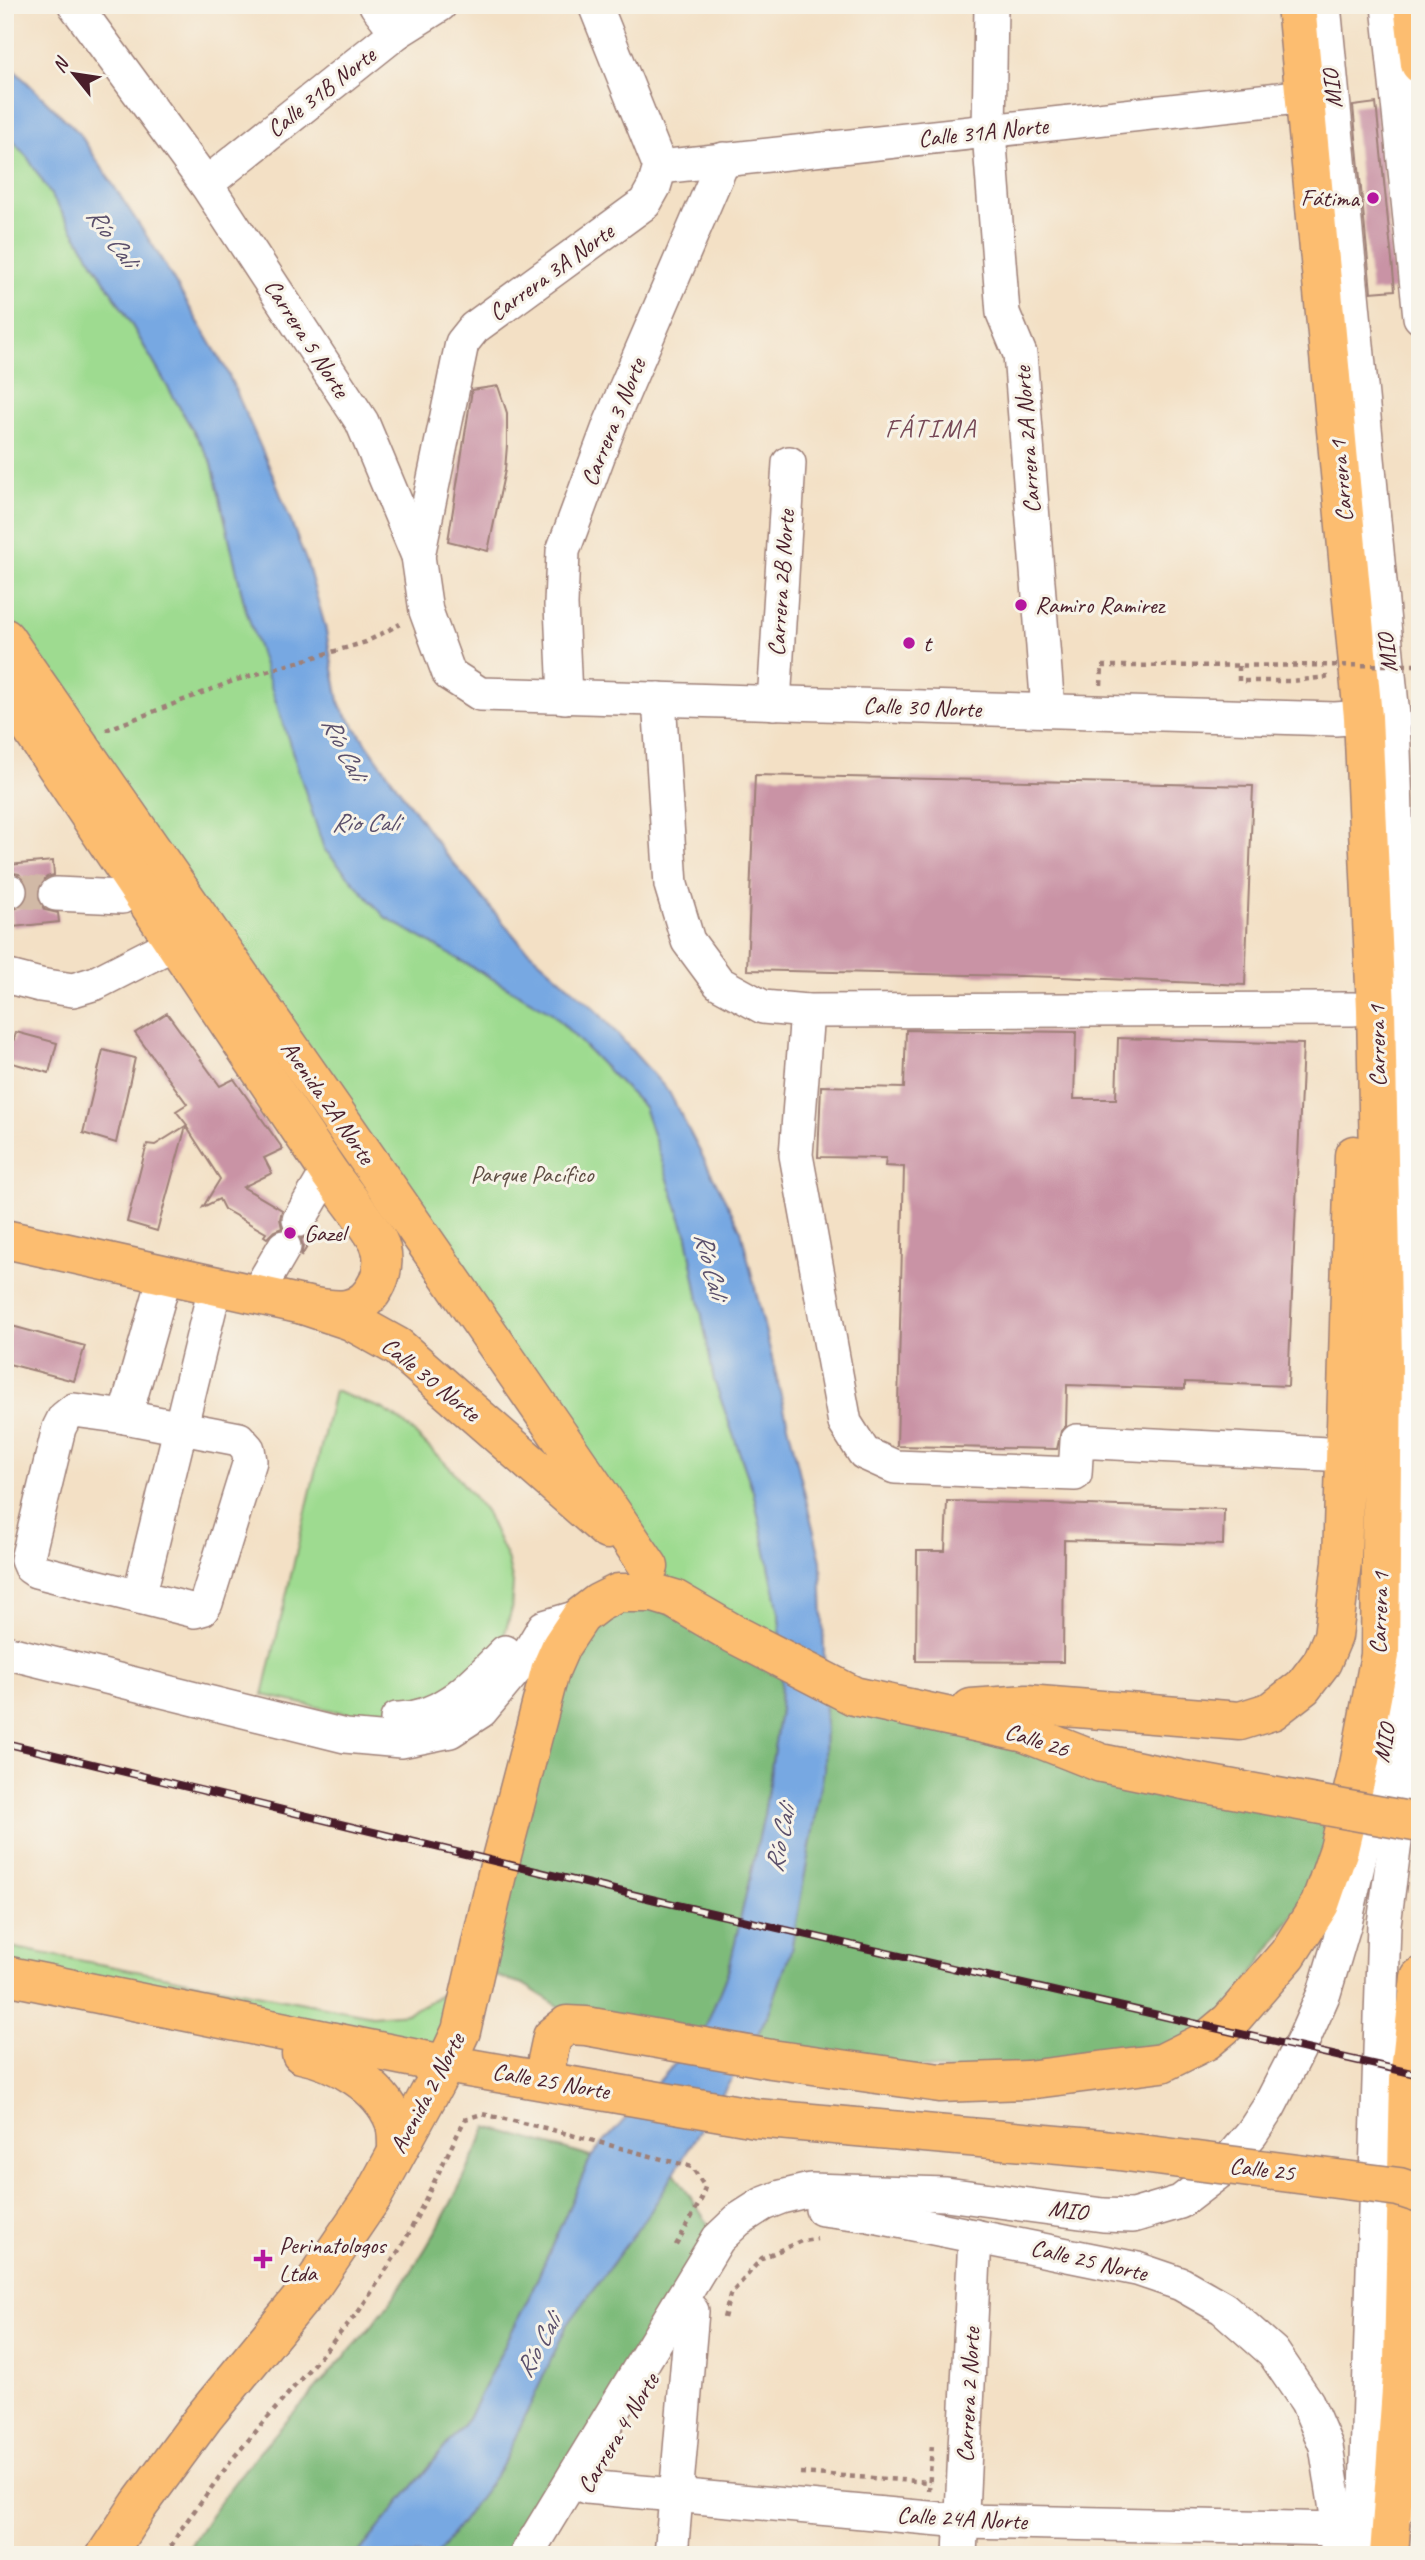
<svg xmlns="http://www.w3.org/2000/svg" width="1425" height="2560" font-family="Caveat,sans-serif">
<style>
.green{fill:#9edb90;stroke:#747d5e;stroke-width:2}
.forest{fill:#7ebb7a;stroke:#646d52;stroke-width:2}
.water{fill:#77a8e2;stroke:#606486;stroke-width:2}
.building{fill:#c993a5}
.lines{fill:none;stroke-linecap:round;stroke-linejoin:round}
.minor-tunnel{stroke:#d1b9a6;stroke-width:33;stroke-dasharray:33 17;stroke-linecap:butt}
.minor-casing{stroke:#9e8078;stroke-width:36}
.major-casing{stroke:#9e8078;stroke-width:41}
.path{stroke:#9e8078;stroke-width:4.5;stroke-dasharray:5 5;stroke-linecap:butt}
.minor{stroke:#fff;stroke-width:33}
.major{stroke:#fcbd6f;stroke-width:38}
.rail-casing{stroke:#4a1f2b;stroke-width:8}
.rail{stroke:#f7f3e8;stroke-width:5;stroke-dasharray:16;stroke-linecap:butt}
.major-bridge-casing{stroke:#9e8078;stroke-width:41;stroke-linecap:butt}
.path-bridge{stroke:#9e8078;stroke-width:4.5;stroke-dasharray:5 5;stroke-linecap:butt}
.major-bridge{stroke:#fcbd6f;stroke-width:38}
.poi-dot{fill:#b5179e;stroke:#f7f3e8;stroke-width:2.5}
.labels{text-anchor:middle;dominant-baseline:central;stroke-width:6;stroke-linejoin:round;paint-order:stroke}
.street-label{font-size:24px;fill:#4a1f2b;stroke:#f7f3e8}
.poi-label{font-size:24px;fill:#4a1f2b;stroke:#f7f3e8;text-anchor:start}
.park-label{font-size:24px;fill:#5f4e44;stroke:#f7f3e8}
.water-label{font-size:26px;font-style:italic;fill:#5a4f6b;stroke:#f7f3e8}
.neighbourhood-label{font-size:26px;letter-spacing:2px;fill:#764856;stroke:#f7f3e8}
</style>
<rect width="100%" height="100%" fill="#f7f3e8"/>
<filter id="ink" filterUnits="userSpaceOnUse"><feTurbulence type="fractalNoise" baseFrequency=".0143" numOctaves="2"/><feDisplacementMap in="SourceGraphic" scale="14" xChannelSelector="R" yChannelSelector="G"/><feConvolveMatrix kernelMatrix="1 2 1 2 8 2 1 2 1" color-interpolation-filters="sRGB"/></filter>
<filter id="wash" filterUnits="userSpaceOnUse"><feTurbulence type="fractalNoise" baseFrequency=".00686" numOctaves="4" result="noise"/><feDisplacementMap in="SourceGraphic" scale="28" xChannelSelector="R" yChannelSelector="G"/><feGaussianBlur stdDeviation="1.57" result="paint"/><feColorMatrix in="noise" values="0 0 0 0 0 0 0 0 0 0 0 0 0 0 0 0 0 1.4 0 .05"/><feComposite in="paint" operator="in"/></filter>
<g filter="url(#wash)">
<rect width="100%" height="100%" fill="#f3e0c5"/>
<g class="green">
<path d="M5 132 28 158 123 310 212 463 245 607 385 917 552 1013 644 1107 687 1236 714 1380 753 1491 779 1612 782 1658 674 1599 5 638Z"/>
<path d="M334 1391 383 1409 405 1424 453 1471 486 1513 507 1558 513 1583 511 1612 504 1636 494 1656 401 1719 353 1715 263 1695Z"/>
<path d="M5 1946 372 2016 408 2013 441 1995 475 1970 446 2063 5 1975Z"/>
</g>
<g class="forest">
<path d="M618 1593 782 1658 780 1710 764 1815 729 1969 704 2031 573 2015 523 1984 475 1970 550 1671Z"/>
<path d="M825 1683 1344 1813 1339 1849 1206 2041 1027 2080 751 2047 770 2010 791 1950 824 1770Z"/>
<path d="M487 2127 591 2157 532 2291 468 2419 357 2555H185C234 2468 310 2400 373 2324 421 2265 457 2197 487 2127Z"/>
<path d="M674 2172 718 2239 526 2555H437L502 2466 566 2327 650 2212Z"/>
</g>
<path class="water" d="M5 61 79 133 157 252 226 369 273 475 307 563 325 626 340 706 443 851 522 945 596 1010 669 1092 741 1230 821 1561 825 1683 824 1770 791 1950 770 2010 751 2047 650 2212 566 2327 502 2466 437 2555H357L468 2419 532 2291 591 2157 704 2031 729 1969 764 1815 780 1710 782 1658 779 1612 753 1491 714 1380 687 1236 644 1107 552 1013 385 917 324 849 245 607 212 463 123 310 28 158 5 132Z"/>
<g id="blocks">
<g class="building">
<path d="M1376 103 1395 290 1371 292 1353 106Z"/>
<path d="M498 386 507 413V445L505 470 488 551 448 541 472 390Z"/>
<path d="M755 775 1253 786 1245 985 1060 977 747 970Z"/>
<path d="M53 861 54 875 47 877 40 883 37 894 39 902 45 910 58 913 59 922 13 927 11 910 20 907 26 901 29 890 26 881 19 874 8 872V865Z"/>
<path d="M167 1013 220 1086 234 1079 283 1149 264 1158 272 1173 243 1187 282 1210 280 1219 282 1228 274 1231 267 1238 264 1236 266 1233 224 1209 219 1199 203 1207 220 1179 186 1126 157 1231 127 1222 147 1144 155 1145 187 1125 176 1111 187 1104 135 1033Z"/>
<path d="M906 1030 1076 1032 1074 1099H1116L1118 1038 1303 1044 1288 1386 1185 1382V1389L1067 1385 1066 1426 1061 1431 1057 1449 897 1446 904 1167 885 1166 886 1158 818 1157 821 1086 904 1088Z"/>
<path d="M16 1032 57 1043 49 1073 5 1061V1040L13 1042Z"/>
<path d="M103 1050 135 1058 116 1143 83 1133Z"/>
<path d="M316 1230H317L301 1257 303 1246 301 1239 309 1236Z"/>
<path d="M12 1326 85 1346 74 1381 5 1363V1351Z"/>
<path d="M947 1501 1224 1509 1223 1545 1064 1540 1063 1662 916 1661 917 1551H945Z"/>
</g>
</g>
</g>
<g filter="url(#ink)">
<use href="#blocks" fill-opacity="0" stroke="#9e8078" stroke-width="2"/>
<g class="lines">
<path class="minor-tunnel" d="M10 891 56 894"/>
<defs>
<g id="minor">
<path d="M75 5 206 184 362 422 418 556 426 611 449 674 480 694 1335 719 1363 717"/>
<path d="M376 5 397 32"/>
<path d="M991 5 989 132 1003 313 1020 354 1048 710"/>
<path d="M1388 5 1420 317"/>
<path d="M660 167 1306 96"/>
<path d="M206 184 397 32 440 5"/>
<path d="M418 556 462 343 474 328 645 203 654 187 660 167 595 5"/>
<path d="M565 697 561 605 563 551 610 424 724 159"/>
<path d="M659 699 671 885 688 941 719 983 763 1007 807 1011 1353 1009"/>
<path d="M774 703 789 463"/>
<path d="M5 891H10"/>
<path d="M56 894 122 897 138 887"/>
<path d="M5 976 40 985 73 990 96 983 198 931"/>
<path d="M807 1011 796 1155 845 1423 864 1453 895 1467 1075 1474 1077 1441 1346 1455"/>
<path d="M299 1220 328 1171"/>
<path d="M256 1295 284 1247"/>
<path d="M74 1410 125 1417 239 1439 248 1449 250 1461 206 1603 202 1609 195 1611 36 1571 30 1567 27 1560 59 1428 64 1418Z"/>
<path d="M125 1417 165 1276"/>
<path d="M139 1597 215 1287"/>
<path d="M5 1652 345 1736 401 1741 450 1731 481 1711 526 1657 544 1627 581 1616"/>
<path d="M397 1719C443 1720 475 1682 505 1652"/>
<path d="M822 2209 869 2215 1137 2269 1181 2284 1223 2308 1273 2352 1307 2402 1326 2446 1339 2529 1336 2555"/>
<path d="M586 2487 962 2521 1339 2529"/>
<path d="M1394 2517 1420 2464"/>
<path d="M526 2555 718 2239 738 2220 763 2204 781 2197 810 2190 946 2194 1103 2215 1133 2216 1180 2202 1218 2173 1252 2133 1269 2107 1303 2041 1324 1993 1346 1919 1380 1766 1400 1656 1404 1362 1402 1008 1393 716 1324 5"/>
<path d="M671 2555 692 2311"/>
<path d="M960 2555 975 2236"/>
<path d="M1364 2555 1384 1924 1417 1678"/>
</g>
<g id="major">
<path d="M1413 5 1420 64"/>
<path d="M5 638C219 948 437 1255 649 1567"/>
<path d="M5 690 328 1171C344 1194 364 1217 378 1241 391 1266 374 1305 346 1309 332 1311 316 1307 303 1305"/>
<path d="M5 1239 303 1305 351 1321 398 1347 607 1530"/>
<path d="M971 1708 1027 1704 1240 1721 1272 1711 1303 1687 1322 1662 1333 1636 1342 1562 1354 1155"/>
<path d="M5 1975 423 2060 756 2118 1103 2149"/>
<path d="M301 2054C337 2061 380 2085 394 2121 397 2129 397 2140 397 2149"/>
<path d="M543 2079 552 2037 567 2025 586 2026 771 2059 940 2083 1027 2080 1162 2063 1206 2041 1230 2021 1288 1954 1320 1904 1339 1849 1359 1765 1380 1655 1383 1361 1376 1009 1363 717 1296 5"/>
<path d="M106 2555 139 2505 204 2417 314 2283 373 2196 446 2063 461 2031 497 1874 550 1671 561 1646 581 1616 598 1603 618 1593H654L674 1599 734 1634 854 1696 1025 1733 1101 1763 1184 1780"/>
<path d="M1389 2555 1403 2362 1409 2080 1420 1977"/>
</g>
</defs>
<use href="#minor" class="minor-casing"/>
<use href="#major" class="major-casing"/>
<g class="path">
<path d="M1239 666V681H1292L1328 677"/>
<path d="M1101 685 1102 666"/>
<path d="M106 730 233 681 366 642 400 624"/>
<path d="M724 2318 730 2295 762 2258 801 2241 817 2239"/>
<path d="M800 2473 930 2482"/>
<path d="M929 2491 932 2444"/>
<path d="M166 2555 181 2529 234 2457 359 2311 405 2241 465 2119 482 2114 545 2128 692 2167 705 2187 702 2198 675 2247"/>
</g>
<use href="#minor" class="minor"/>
<use href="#major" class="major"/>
<defs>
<path id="rail" d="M5 1743 664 1902 1420 2075"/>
</defs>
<use href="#rail" class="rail-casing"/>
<use href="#rail" class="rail"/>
<defs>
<g id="major-bridge">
<path d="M1184 1780 1420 1823"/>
<path d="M1103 2149 1399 2187 1420 2194"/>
</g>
</defs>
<use href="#major-bridge" class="major-bridge-casing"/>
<path class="path-bridge" d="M1102 666 1420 665"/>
<use href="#major-bridge" class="major-bridge"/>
</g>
</g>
<g class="poi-dot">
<circle cx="1373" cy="198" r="7"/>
<circle cx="1021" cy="605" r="7"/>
<circle cx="909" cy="643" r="7"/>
<circle cx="290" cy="1233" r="7"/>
<path d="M259.5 2248.5h7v7h7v7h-7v7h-7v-7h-7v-7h7z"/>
</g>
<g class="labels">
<g class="street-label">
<text transform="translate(1332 89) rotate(-96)">MIO</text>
<text transform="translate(321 92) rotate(-38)">Calle 31B Norte</text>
<text transform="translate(983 132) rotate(-6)">Calle 31A Norte</text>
<text transform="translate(551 272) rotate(-36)">Carrera 3A Norte</text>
<text transform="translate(307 338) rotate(57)">Carrera 5 Norte</text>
<text transform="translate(613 422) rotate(-68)">Carrera 3 Norte</text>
<text transform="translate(1027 440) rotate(-94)">Carrera 2A Norte</text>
<text transform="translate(1341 481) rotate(-95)">Carrera 1</text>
<text transform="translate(781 583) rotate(-86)">Carrera 2B Norte</text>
<text transform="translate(1387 653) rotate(-96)">MIO</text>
<text transform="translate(922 707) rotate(2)">Calle 30 Norte</text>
<text transform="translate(1377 1046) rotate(-91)">Carrera 1</text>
<text transform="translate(328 1102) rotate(55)">Avenida 2A Norte</text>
<text transform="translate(431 1379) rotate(39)">Calle 30 Norte</text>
<text transform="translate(1379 1613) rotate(-88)">Carrera 1</text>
<text transform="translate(1037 1740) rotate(18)">Calle 26</text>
<text transform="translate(1384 1743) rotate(-79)">MIO</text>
<text transform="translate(551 2081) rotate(10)">Calle 25 Norte</text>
<text transform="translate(427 2093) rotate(-62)">Avenida 2 Norte</text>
<text transform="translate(1262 2169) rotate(7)">Calle 25</text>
<text transform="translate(1068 2210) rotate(8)">MIO</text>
<text transform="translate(1089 2260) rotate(13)">Calle 25 Norte</text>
<text transform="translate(968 2395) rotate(-87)">Carrera 2 Norte</text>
<text transform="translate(618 2433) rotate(-59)">Carrera 4 Norte</text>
<text transform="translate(962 2518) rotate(3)">Calle 24A Norte</text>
</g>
<g class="poi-label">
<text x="1359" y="198" text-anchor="end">Fátima</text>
<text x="1035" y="605">Ramiro Ramirez</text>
<text x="923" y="643">t</text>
<text x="304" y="1233">Gazel</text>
<text x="279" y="2245">Perinatologos<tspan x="279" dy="28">Ltda</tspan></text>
</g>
<g class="park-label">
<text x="532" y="1174">Parque Pacífico</text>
</g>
<g class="water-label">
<text transform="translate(112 237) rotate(54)">Río Cali</text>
<text transform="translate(344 748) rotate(63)">Río Cali</text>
<text x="365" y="822">Rio Cali</text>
<text transform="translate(711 1265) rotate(76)">Río Cali</text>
<text transform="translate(780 1839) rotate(-78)">Río Cali</text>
<text transform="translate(538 2346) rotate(-61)">Río Cali</text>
</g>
<g class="neighbourhood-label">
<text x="931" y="428">FÁTIMA</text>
</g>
</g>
<rect width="1425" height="2560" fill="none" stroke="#f7f3e8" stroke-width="28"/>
<g transform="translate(74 74) rotate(300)" stroke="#f7f3e8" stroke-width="5" paint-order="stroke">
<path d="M0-5L12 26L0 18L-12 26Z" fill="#4a1f2b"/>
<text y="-10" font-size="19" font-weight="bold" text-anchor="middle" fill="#4a1f2b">N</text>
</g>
</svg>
